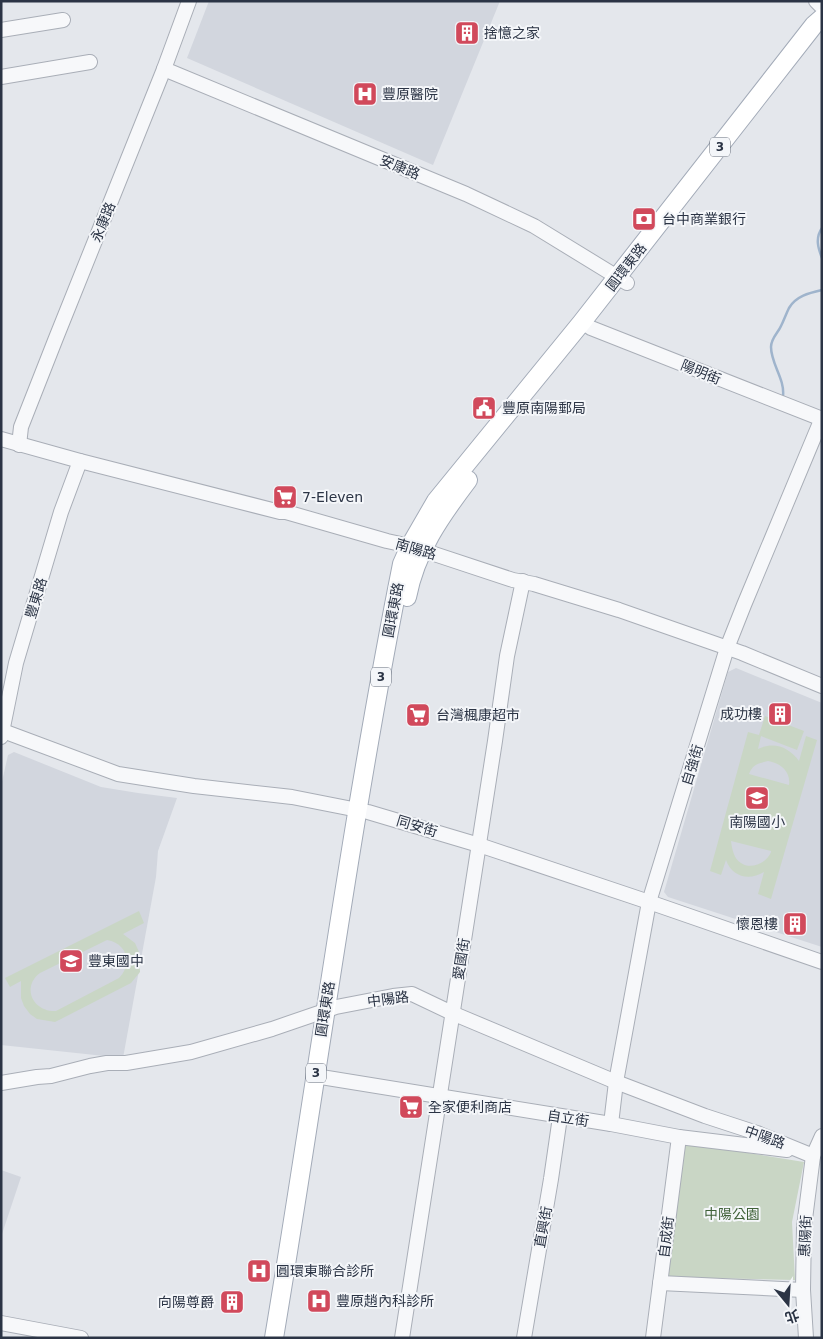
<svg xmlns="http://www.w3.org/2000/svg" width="823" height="1339" font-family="'DejaVu Sans','Noto Sans TC',sans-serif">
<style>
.built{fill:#d2d6de}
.green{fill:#c9d6c5;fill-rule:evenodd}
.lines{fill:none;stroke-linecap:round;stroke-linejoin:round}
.stream{stroke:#9fb4cc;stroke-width:2.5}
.minor-casing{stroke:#a9aeb7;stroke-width:16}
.major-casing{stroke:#a3abb8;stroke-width:20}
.minor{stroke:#f7f8fa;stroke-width:14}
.major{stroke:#fff;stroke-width:18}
.labels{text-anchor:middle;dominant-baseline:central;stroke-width:4;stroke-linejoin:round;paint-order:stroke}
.shield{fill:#f4f6f9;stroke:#676e7b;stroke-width:1}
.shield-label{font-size:12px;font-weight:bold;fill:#2b3445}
.poi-label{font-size:14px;fill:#2b3445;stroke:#f4f6f9;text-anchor:start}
.street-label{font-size:14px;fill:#2b3445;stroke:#f4f6f9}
.park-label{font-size:14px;fill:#3f6138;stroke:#f4f6f9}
</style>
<rect width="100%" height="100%" fill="#e4e7ec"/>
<g class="built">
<path d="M209 1H500L433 165 187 58Z"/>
<path d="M736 668 822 703V947L668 897 664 892 728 672Z"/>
<path d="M14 752 101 787 138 793 177 798 158 851 156 877 123 1058 1 1045V786L8 755Z"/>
<path d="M1 1170 21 1177 1 1237Z"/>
</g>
<g class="green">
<path d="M765 716 804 731 797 750 761 736 758 749C774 741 789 747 799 761L806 736 817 740 771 899 758 894 764 872C749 881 732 877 726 860L721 875 710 871 748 732 759 735ZM768 761C780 763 791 771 789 785L749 774C752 765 759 763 768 761ZM731 841 771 851V852C767 863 751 870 741 863 734 859 732 849 731 841Z"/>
<path d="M139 911 144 923 123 934 135 943 139 952 140 972 131 983 61 1019 55 1022 37 1019 30 1014 24 1006 21 998V981L10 987 5 978ZM107 940C127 943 133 964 119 978L56 1011C33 1012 21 987 40 973Z"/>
<path d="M681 1142 804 1162 792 1222 795 1280 663 1277Z"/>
</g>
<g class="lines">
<g class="stream">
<path d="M822 228C815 238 818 248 822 258"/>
<path d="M783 396C785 379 771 364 771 347 771 338 778 333 781 326 784 320 786 314 789 308 796 296 809 293 822 290"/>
</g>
<defs>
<g id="minor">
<path d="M816 1 822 7"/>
<path d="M1 30 63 20"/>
<path d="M164 69 466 194 534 226 627 283"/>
<path d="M1 77 90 62"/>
<path d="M582 322 591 328 822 419"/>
<path d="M1 439 80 461 280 512H286L387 541 410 546 513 580 534 584 619 610 742 653 822 686"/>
<path d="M19 445 21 427 56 338 164 69 189 1"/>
<path d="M3 731 118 774 194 786 292 797 368 812 479 845 649 902 822 962"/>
<path d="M1 737 16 663 61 512 80 461"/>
<path d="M315 1076 611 1124 679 1137 787 1150"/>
<path d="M1 1083 37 1077 51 1076 90 1066 107 1063H126L191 1052 272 1029 336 1007 393 996 412 994 452 1013 616 1082 705 1116 757 1133 813 1156"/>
<path d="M611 1124 616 1082 649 902 727 648 744 605 822 418"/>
<path d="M660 1283 803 1290"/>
<path d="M1 1323 81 1338"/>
<path d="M402 1338 495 741 507 656 523 581"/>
<path d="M524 1338 551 1179 560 1117"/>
<path d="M653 1338 679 1137"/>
<path d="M806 1338 803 1290 804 1227 813 1156 822 1136"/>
</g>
<g id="major">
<path d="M407 597C416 551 440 517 468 480"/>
<path d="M274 1338C317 1080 351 820 402 564L410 546 436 501 582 322 814 25 822 18"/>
</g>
</defs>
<use href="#minor" class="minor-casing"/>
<use href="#major" class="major-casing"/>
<use href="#minor" class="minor"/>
<use href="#major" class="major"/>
</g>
<defs>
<symbol id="building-square" viewBox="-11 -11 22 22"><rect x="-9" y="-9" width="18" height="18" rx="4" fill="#d1495b" stroke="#f4f6f9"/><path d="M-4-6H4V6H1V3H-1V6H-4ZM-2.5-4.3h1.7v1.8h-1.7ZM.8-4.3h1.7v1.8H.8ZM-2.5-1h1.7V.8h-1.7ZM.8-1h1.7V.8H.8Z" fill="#fff"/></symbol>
<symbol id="hospital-square" viewBox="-11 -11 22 22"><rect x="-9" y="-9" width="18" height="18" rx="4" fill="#d1495b" stroke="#f4f6f9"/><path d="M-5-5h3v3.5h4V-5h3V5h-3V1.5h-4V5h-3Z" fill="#fff"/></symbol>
<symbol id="bank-square" viewBox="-11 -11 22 22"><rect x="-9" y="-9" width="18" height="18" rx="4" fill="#d1495b" stroke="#f4f6f9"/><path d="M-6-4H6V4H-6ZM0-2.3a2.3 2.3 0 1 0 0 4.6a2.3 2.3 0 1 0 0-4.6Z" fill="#fff"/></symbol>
<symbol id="civic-square" viewBox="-11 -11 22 22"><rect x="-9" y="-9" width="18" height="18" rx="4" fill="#d1495b" stroke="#f4f6f9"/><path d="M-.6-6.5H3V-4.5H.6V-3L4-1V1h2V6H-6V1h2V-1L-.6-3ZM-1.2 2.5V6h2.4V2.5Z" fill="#fff"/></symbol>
<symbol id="supermarket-square" viewBox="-11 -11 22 22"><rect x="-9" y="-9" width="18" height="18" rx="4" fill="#d1495b" stroke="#f4f6f9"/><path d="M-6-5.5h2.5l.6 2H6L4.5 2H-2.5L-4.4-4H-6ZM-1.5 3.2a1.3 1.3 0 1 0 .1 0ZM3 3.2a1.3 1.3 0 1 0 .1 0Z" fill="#fff"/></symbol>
<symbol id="school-square" viewBox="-11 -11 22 22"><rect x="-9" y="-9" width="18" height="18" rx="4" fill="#d1495b" stroke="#f4f6f9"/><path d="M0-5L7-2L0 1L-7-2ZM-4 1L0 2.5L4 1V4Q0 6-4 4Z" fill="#fff"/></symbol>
</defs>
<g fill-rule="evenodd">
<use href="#building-square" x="453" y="19" width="28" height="28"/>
<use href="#hospital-square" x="351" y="80" width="28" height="28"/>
<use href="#bank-square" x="630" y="205" width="28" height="28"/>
<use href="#civic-square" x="470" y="394" width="28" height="28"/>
<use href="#supermarket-square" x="271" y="483" width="28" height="28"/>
<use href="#building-square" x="766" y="700" width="28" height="28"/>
<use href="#supermarket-square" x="404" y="701" width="28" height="28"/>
<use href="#school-square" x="743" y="784" width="28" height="28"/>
<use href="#building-square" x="781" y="910" width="28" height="28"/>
<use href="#school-square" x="57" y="947" width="28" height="28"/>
<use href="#supermarket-square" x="397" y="1093" width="28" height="28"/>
<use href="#hospital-square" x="245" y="1257" width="28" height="28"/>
<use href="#hospital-square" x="305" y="1287" width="28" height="28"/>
<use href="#building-square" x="218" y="1288" width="28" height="28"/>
</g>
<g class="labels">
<g class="shield">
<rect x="710" y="137.5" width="20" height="19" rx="4"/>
<rect x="371" y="667.5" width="20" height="19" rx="4"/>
<rect x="306" y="1063.5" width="20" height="19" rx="4"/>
</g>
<g class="shield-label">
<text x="720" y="147">3</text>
<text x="381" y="677">3</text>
<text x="316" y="1073">3</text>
</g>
<g class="poi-label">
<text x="484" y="33">捨憶之家</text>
<text x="382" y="94">豐原醫院</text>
<text x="662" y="219">台中商業銀行</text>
<text x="502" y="408">豐原南陽郵局</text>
<text x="302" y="497">7-Eleven</text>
<text x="762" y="714" text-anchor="end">成功樓</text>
<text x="436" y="715">台灣楓康超市</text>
<text x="757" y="822" text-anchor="middle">南陽國小</text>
<text x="778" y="924" text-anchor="end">懷恩樓</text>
<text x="88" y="961">豐東國中</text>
<text x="428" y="1107">全家便利商店</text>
<text x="276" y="1271">圓環東聯合診所</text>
<text x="336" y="1301">豐原趙內科診所</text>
<text x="214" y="1302" text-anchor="end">向陽尊爵</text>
</g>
<g class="street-label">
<text transform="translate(400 167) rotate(22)">安康路</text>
<text transform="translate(103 222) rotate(-68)">永康路</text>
<text transform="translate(626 267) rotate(-52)">圓環東路</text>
<text transform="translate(701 372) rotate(22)">陽明街</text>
<text transform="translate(416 549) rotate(16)">南陽路</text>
<text transform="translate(36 598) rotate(-73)">豐東路</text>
<text transform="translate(393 610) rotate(-79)">圓環東路</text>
<text transform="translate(692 765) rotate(-73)">自強街</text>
<text transform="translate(417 826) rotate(17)">同安街</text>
<text transform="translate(461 959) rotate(-81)">愛國街</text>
<text transform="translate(388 999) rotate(-7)">中陽路</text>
<text transform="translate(325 1009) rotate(-81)">圓環東路</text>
<text transform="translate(568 1118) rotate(9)">自立街</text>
<text transform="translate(765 1137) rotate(20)">中陽路</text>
<text transform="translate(543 1227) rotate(-80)">直興街</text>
<text transform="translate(805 1236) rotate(-87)">惠陽街</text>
<text transform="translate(666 1237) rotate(-83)">自成街</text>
</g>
<g class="park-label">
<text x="732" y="1214">中陽公園</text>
</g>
</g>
<rect width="823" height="1339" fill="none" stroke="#2b3445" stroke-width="5"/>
<g transform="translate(788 1304) rotate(162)" stroke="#f4f6f9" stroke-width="4" paint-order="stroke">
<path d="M0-4L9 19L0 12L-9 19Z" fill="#2b3445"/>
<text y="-8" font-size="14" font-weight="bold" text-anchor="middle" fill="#2b3445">北</text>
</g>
</svg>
